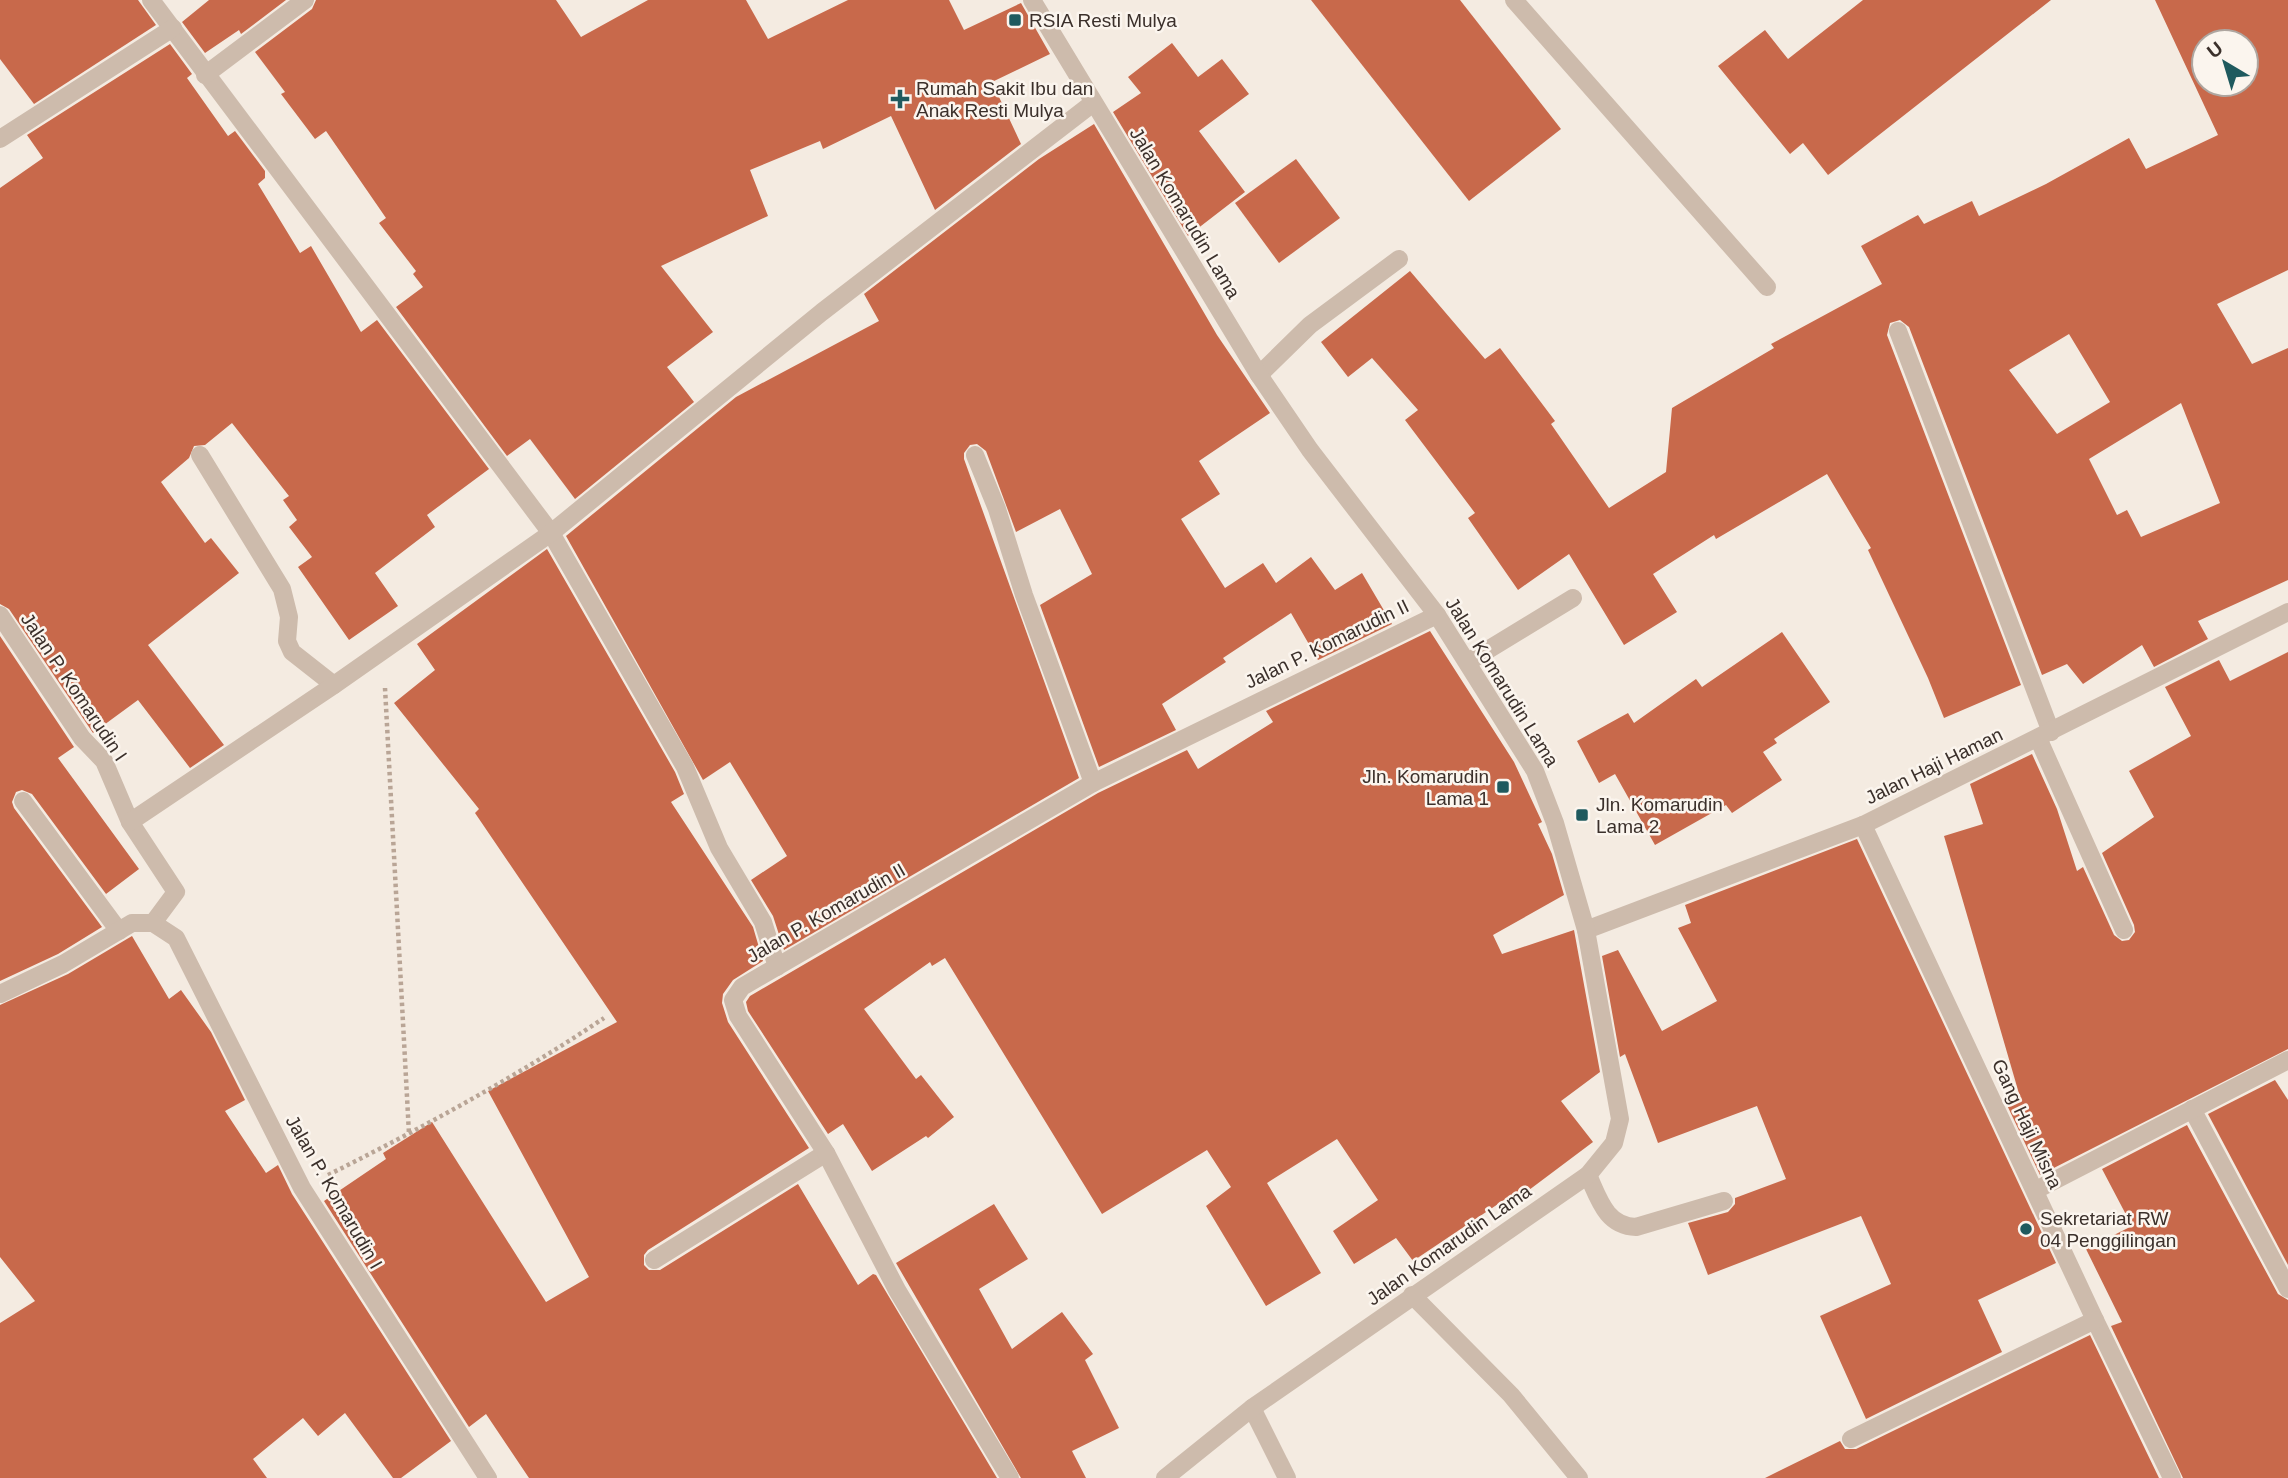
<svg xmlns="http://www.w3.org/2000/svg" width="2288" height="1478" font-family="Arial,sans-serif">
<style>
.building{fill:#c8694b;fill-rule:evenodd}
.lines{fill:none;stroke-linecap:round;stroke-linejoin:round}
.path{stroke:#b9a596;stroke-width:4.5;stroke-dasharray:3.5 3.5;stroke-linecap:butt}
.service{stroke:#cdbbac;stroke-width:18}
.minor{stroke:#cdbbac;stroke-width:18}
.tertiary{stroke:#cdbbac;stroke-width:18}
.poi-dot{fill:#1f5a5e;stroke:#fbf5ee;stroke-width:2.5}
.labels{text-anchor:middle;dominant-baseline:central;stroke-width:5;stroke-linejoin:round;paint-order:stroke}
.poi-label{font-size:19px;fill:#3b302b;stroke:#fbf5ee;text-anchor:start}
.street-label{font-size:19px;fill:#3b302b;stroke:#fbf5ee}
</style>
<rect width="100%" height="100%" fill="#f4ebe1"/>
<g class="building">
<path d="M0 0H138L156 25 34 104 0 59Z"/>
<path d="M209 0H286L241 34 239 30 205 53 182 22Z"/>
<path d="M316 0H556L581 37 648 0H746L768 39 848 0H949L964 30 1021 3 1050 54 992 82 1021 144 935 210 891 116 823 149 820 141 750 170 768 216 661 266 713 332 667 367 694 402 575 499 530 439 507 456 396 307 423 287 413 274 416 271 379 223 386 218 326 131 315 139 281 94 285 92 255 52 312 9Z"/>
<path d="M1311 0H1460L1561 129 1469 201Z"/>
<path d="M1863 0H2051L1828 175 1803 143 1790 154 1718 66 1765 30 1788 59Z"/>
<path d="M2155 0H2288V270L2217 304 2252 364 2288 348V580L2198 621 2208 639 2154 667 2142 645 2083 684 2067 664 2042 675 1909 327 1900 320 1890 323 1887 335 2021 685 1944 718 1928 678 1868 550 1871 548 1827 474 1716 539 1714 535 1653 574 1677 612 1624 645 1569 554 1518 590 1468 518 1475 513 1405 420 1418 410 1372 358 1348 377 1321 342 1410 271 1485 359 1500 348 1555 421 1551 424 1609 508 1666 472 1672 408 1774 348 1771 344 1882 284 1861 246 1918 215 1924 224 1972 201 1979 216 2046 184 2129 138 2146 169 2218 135ZM2204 42H2246V84H2204ZM2069 334 2110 402 2057 434 2009 370ZM2181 403 2220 503 2141 537 2127 510 2117 515 2089 459Z"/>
<path d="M1172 43 1198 77 1222 59 1249 94 1199 131 1245 192 1188 236 1113 112 1141 93 1128 77Z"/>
<path d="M170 44 192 74 187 78 228 136 235 131 265 171V178L258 184 300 253 311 246 361 332 377 320 489 469 427 515 435 527 375 573 398 606 349 640 298 567 312 557 289 527 297 520 283 500 289 496 232 423 205 445 194 446 189 458 161 482 205 543 211 538 239 573 148 645 224 745 190 768 138 700 93 733 9 609 0 604V188L43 158 27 135Z"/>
<path d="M1094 124 1217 335 1270 413 1199 461 1220 494 1181 519 1225 588 1263 563 1276 583 1311 557 1335 590 1362 573 1392 624 1318 660 1291 613 1223 658 1226 662 1162 704 1176 730 1099 767 1040 605 1092 574 1060 509 1016 532 986 451 977 444 970 445 964 453V459L1079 778 784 950 773 916 751 880 787 856 730 762 703 780 566 536 736 397 879 321 864 294 1039 159Z"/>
<path d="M1296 159 1340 218 1279 263 1235 203Z"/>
<path d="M547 549 675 772 684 794 671 802 753 927 763 961 733 980 723 994 722 1003 728 1022 809 1148 648 1250 644 1255V1265L649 1270H660L798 1184 858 1285 873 1274 876 1275 997 1478H529L486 1414 469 1427 324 1201 386 1159 383 1153 432 1122 546 1302 589 1277 488 1091 617 1022 475 813 479 809 394 703 435 670 417 644Z"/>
<path d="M1430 631 1514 762 1542 822 1538 824 1552 854 1564 895 1493 935 1502 954 1574 930 1600 1072 1561 1101 1593 1142 1509 1205 1504 1200 1413 1261 1396 1238 1354 1264 1333 1231 1378 1200 1337 1139 1267 1183 1321 1273 1266 1306 1206 1206 1231 1187 1207 1150 1102 1214 945 958 932 966 930 962 864 1009 916 1079 921 1075 954 1117 928 1138 926 1136 872 1171 843 1124 828 1134 748 1011 746 1002 750 996 1098 793 1187 750 1198 769 1273 722 1266 711Z"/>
<path d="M1782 632 1830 702 1774 739 1777 743 1763 752 1782 780 1732 813 1726 805 1655 845 1615 774 1599 783 1577 741 1628 713 1634 723 1696 679 1702 687Z"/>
<path d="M0 636 74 747 58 758 139 869 106 894 109 898 32 794 22 790 16 792 12 802 14 808 102 927 58 954 0 981Z"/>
<path d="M2288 652V1049L2040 1175 2006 1103 2020 1097 1944 836 1983 824 1970 784 2032 754 2057 809 2077 871 2083 867 2114 935 2122 941 2129 940 2135 932 2134 925 2102 853 2154 817 2129 771 2191 736 2165 687 2219 660 2230 681Z"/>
<path d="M1857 839 2056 1263 1978 1300 2002 1352 1866 1419 1820 1316 1891 1284 1861 1216 1708 1275 1688 1223 1728 1212 1735 1204V1198L1786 1179 1757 1106 1658 1143 1625 1054 1620 1057 1602 956 1618 950 1662 1031 1717 1001 1678 928 1691 923 1685 905Z"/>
<path d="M132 936 169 999 181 990 211 1032 245 1100 225 1111 266 1173 278 1165 292 1194 451 1441 401 1478H393L345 1413 318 1436 303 1418 253 1459 267 1478H0V1323L35 1301 0 1257V1005L68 974Z"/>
<path d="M2275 1080 2288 1100V1265L2208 1114Z"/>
<path d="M2187 1125 2278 1294 2288 1300V1478H2183L2111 1326 2122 1322 2086 1249 2132 1226 2102 1169Z"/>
<path d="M994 1204 1028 1259 979 1289 1012 1349 1062 1312 1093 1354 1085 1360 1119 1428 1072 1451 1086 1478H1021L896 1263Z"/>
<path d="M2090 1335 2159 1478H1765L1840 1441 1845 1449H1856Z"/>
</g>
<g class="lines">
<g class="path">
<path d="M385 688 409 1134"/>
<path d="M328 1175C422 1128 516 1077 604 1018"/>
</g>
<g class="service">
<path d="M1514 0 1767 287"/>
<path d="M1259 375 1310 325 1399 259"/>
<path d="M1468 662 1573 598"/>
<path d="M2038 738 2124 930"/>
<path d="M1588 1175C1599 1199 1606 1226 1636 1227L1724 1201"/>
<path d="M1412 1295 1511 1395 1579 1478"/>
<path d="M1252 1408 1287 1478"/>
</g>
<g class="minor">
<path d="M151 0 551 533 685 767 719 848 763 922 777 967"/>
<path d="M205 75 305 0"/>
<path d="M0 139 173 28"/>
<path d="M1898 331 2051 732"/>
<path d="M200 455 282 589 289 617 287 641 292 652 334 685"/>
<path d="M975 455 997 509 1024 595 1093 783"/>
<path d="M0 615 82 738 104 761 130 822 176 892 153 923"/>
<path d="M23 801 119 931"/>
<path d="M130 822 334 685 551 533 822 312 1093 103"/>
<path d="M1863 825 2095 1320 2172 1478"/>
<path d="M153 923 176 938 302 1188 488 1478"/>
<path d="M1586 930 1863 825 2288 612"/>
<path d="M0 994 63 964 132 923H153"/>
<path d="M2192 1109 2288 1289"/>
<path d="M2036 1190 2288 1060"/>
<path d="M654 1260 826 1153"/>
<path d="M1851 1439 2095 1320"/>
<path d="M1010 1478 897 1290 826 1153 738 1016 733 1000 742 987 1093 783 1437 615"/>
</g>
<path class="tertiary" d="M1032 0 1259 375 1310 450 1437 615 1535 771 1555 823 1586 930 1620 1119 1614 1143 1588 1175 1252 1408 1165 1478"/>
</g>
<g class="poi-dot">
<rect x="1008" y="13" width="14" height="14" rx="3.5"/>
<path d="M896.5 88.5h7v7h7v7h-7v7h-7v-7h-7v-7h7z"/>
<rect x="1496" y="780" width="14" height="14" rx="3.5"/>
<rect x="1575" y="808" width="14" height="14" rx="3.5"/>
<circle cx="2026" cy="1229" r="7"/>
</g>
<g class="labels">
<g class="poi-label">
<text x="1029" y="20">RSIA Resti Mulya</text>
<text x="916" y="88">Rumah Sakit Ibu dan<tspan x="916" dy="22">Anak Resti Mulya</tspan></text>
<text x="1489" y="776" text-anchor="end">Jln. Komarudin<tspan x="1489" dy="22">Lama 1</tspan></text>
<text x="1596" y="804">Jln. Komarudin<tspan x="1596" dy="22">Lama 2</tspan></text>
<text x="2040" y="1218">Sekretariat RW<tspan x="2040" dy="22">04 Penggilingan</tspan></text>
</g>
<g class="street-label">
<text transform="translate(1185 213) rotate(59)">Jalan Komarudin Lama</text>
<text transform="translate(1327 644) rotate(-26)">Jalan P. Komarudin II</text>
<text transform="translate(1502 682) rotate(58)">Jalan Komarudin Lama</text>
<text transform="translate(74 687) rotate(56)">Jalan P. Komarudin I</text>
<text transform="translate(1934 766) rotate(-26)">Jalan Haji Haman</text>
<text transform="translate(826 913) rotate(-30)">Jalan P. Komarudin II</text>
<text transform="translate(2027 1124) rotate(65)">Gang Haji Misna</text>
<text transform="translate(334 1192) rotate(60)">Jalan P. Komarudin I</text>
<text transform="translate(1449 1245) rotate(-35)">Jalan Komarudin Lama</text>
</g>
</g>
<g transform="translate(2225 63) rotate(322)"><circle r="33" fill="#fbf5ee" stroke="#aea6a0" stroke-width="2"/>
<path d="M0-5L12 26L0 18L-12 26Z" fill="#1f5a5e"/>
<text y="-10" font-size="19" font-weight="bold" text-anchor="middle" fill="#3b302b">U</text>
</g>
</svg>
